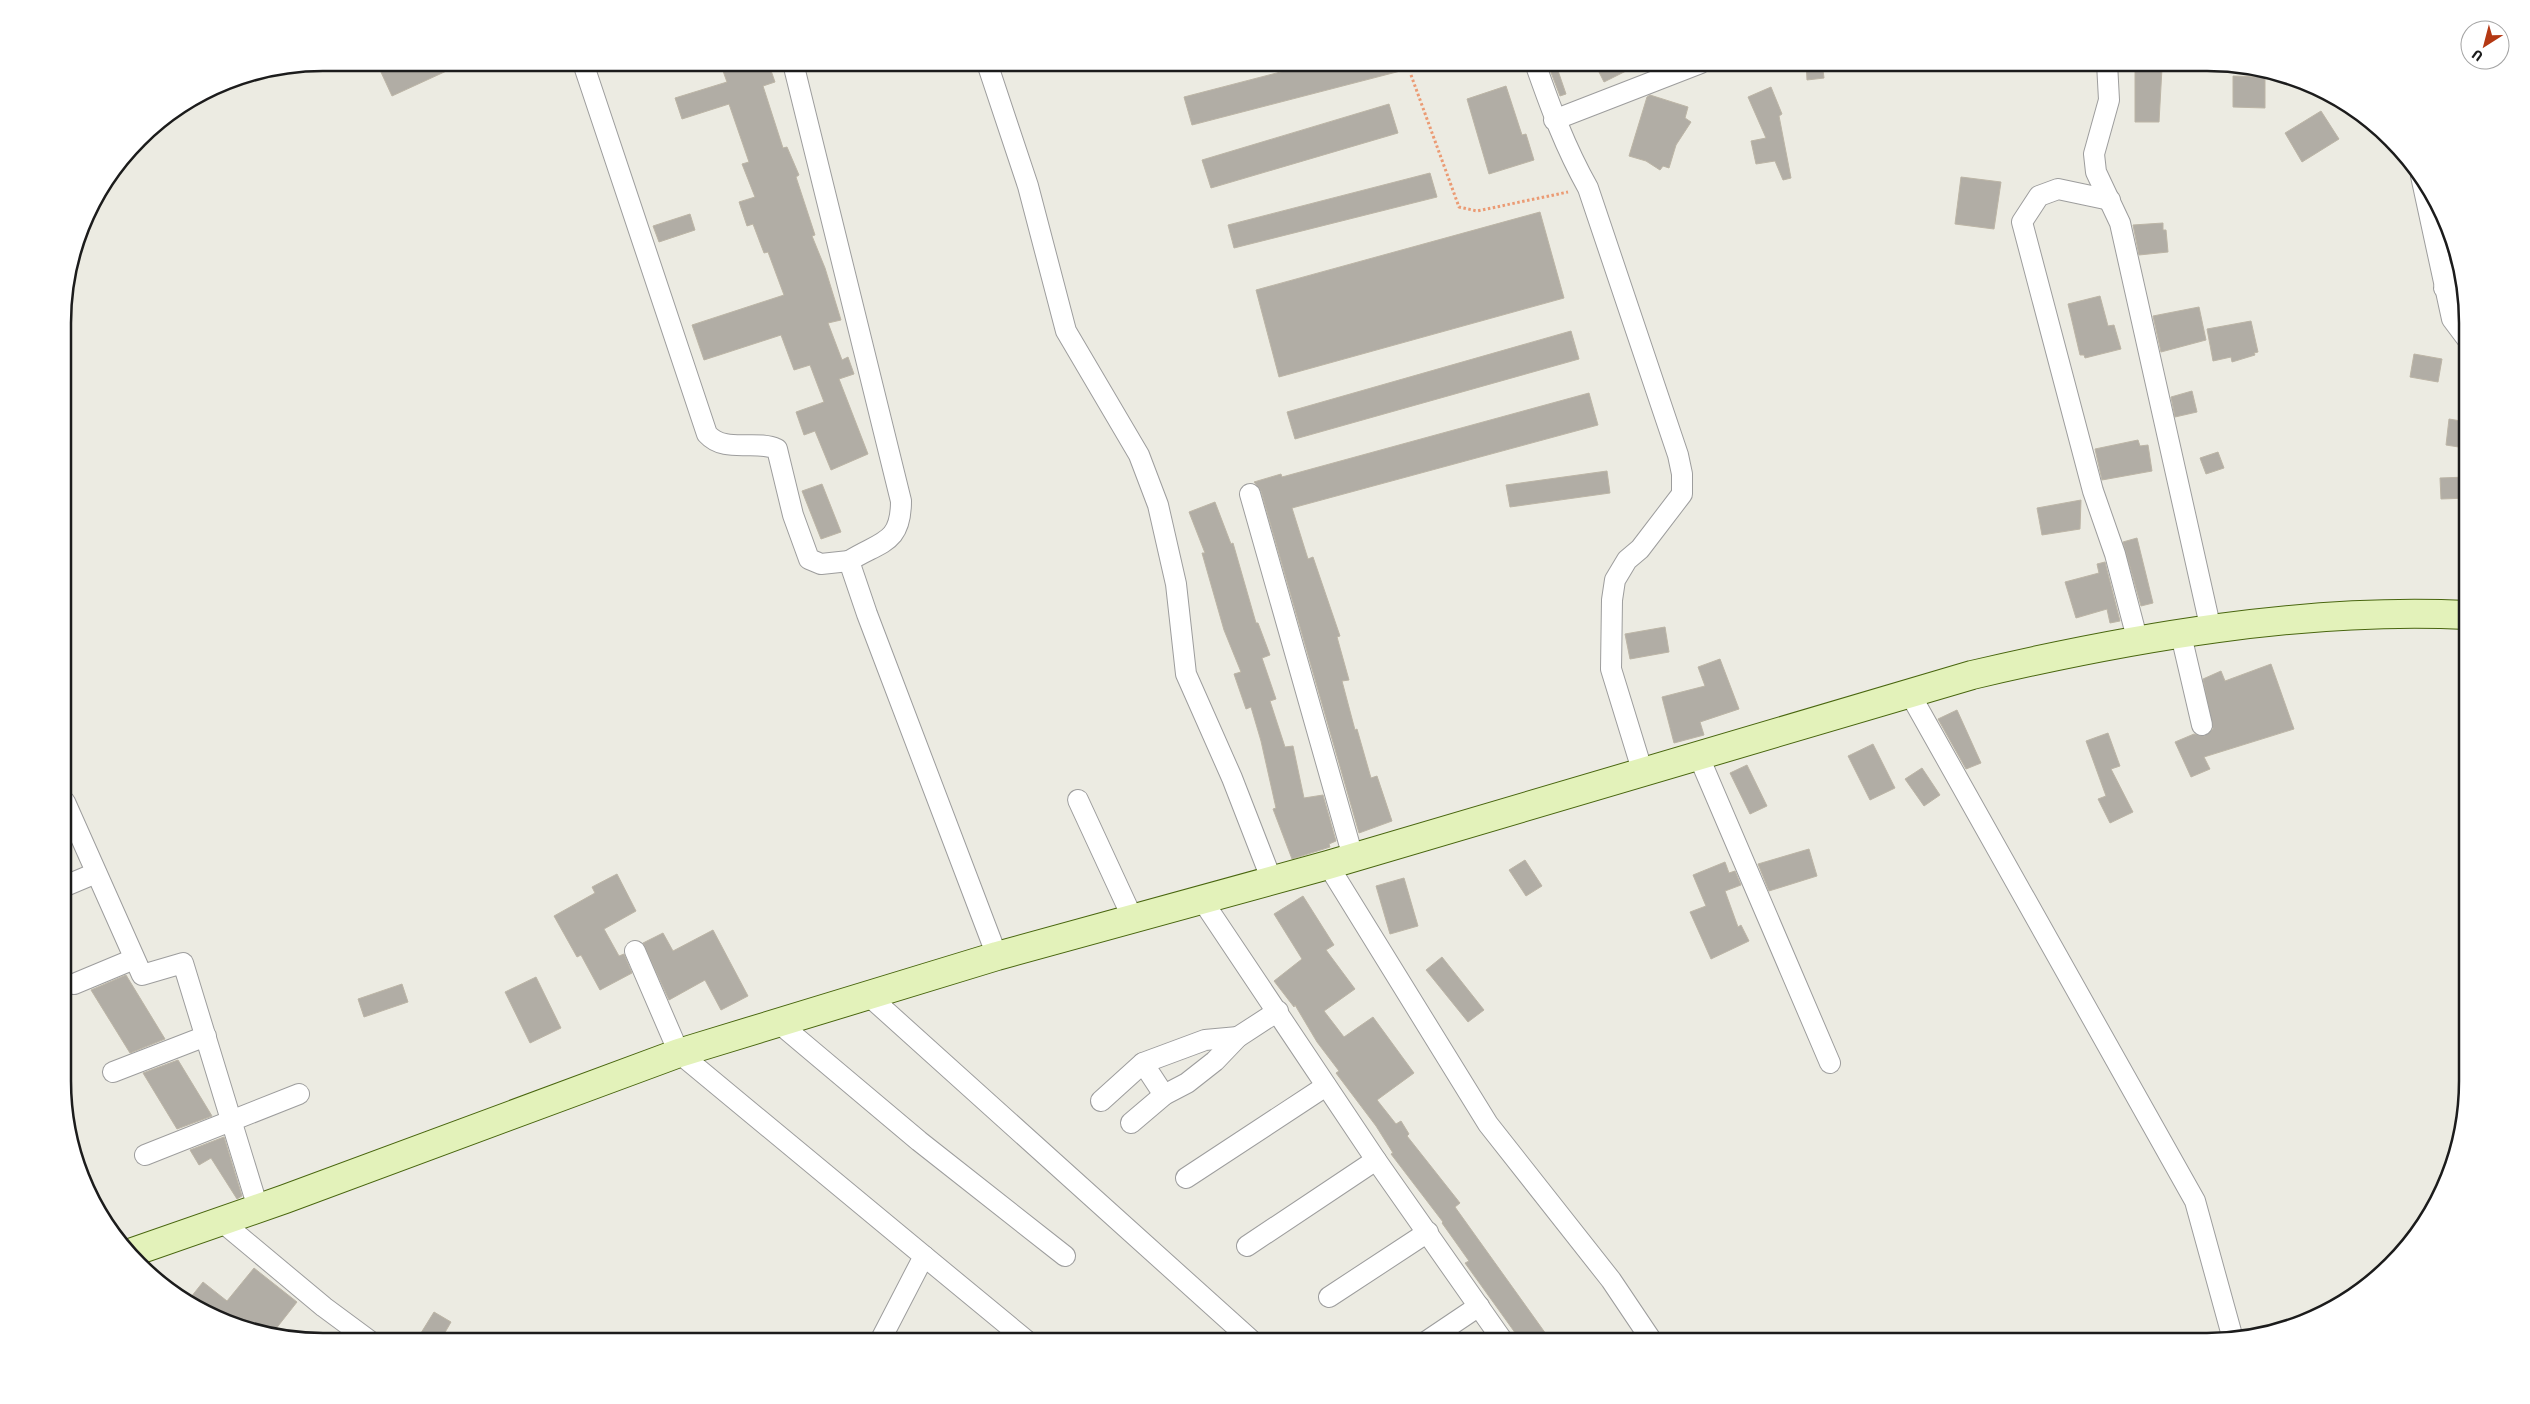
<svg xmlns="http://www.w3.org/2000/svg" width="2530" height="1404" font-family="Signika,sans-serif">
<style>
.building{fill:#b1ada5;stroke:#bcb5a6}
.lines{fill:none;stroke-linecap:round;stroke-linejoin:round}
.street-casing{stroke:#9d9d9d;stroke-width:22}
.secondary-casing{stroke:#49660f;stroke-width:30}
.path{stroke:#eb9b74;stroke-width:3;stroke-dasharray:2.5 2.5;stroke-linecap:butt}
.street{stroke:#fff;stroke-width:20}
.secondary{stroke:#e3f2ba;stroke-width:28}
.rim{fill:none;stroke:#1c1c1c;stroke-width:2.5}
</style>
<rect width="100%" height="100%" fill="#ecebe2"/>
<g class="building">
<path d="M396 62H466L392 96 380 70Z"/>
<path d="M748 62H768L775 82 763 86 783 148 787 147 799 175 796 177 815 235 812 236 825 268 841 320 828 323 842 360 848 357 854 374 839 379 868 454 831 470 815 431 804 435 796 412 824 402 810 365 794 370 781 335 704 360 692 325 784 295 768 252 764 253 753 224 747 226 739 202 755 197 742 164 749 162 729 104 682 119 675 98 727 82 723 71Z"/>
<path d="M1319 62H1411L1412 68 1192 125 1184 97Z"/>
<path d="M1547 62H1555L1566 94 1560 96Z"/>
<path d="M1594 62H1644L1604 82Z"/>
<path d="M1806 62H1822L1824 78 1807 80Z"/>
<path d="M2135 67 2162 68 2159 122H2135Z"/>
<path d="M2233 76 2265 77V108L2233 107Z"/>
<path d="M1506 86 1522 135 1526 134 1534 160 1489 174 1467 99Z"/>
<path d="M1771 87 1782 114 1779 116 1791 178 1783 180 1775 161 1756 164 1751 141 1766 138 1748 97Z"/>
<path d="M1650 95 1688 107 1685 118 1691 122 1676 145 1669 168 1663 166 1660 170 1646 161 1629 156 1647 97Z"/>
<path d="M1389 104 1398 133 1211 188 1202 160Z"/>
<path d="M2321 111 2339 139 2302 162 2285 133Z"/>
<path d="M1430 173 1437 197 1234 248 1228 225Z"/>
<path d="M1961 177 2001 182 1994 229 1955 224Z"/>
<path d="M1540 212 1564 298 1279 377 1256 290Z"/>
<path d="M690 214 695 230 659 242 653 226Z"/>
<path d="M2163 223V230H2166L2168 252 2139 255 2133 225Z"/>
<path d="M2100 296 2108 326 2114 325 2121 349 2085 358 2084 355H2080L2068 304Z"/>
<path d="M2199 307 2206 340 2161 352 2153 316Z"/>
<path d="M2251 321 2258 352 2254 353 2255 355 2232 362 2231 357 2213 361 2207 329Z"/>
<path d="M1571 331 1579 359 1295 439 1287 412Z"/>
<path d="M2414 354 2442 359 2438 382 2410 377Z"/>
<path d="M2192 391 2197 412 2175 417 2171 397Z"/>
<path d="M1589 393 1598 425 1292 508 1308 559 1313 557 1340 636 1337 637 1349 680 1342 681 1355 730 1357 729 1371 778 1377 776 1392 821 1359 833 1261 491 1254 482 1281 474 1282 477Z"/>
<path d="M2449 419 2467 422 2465 448 2446 445Z"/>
<path d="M2138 440 2140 446 2148 445 2152 471 2102 480 2095 449Z"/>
<path d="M2218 452 2224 468 2206 474 2200 458Z"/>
<path d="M1607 471 1610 493 1510 507 1506 485Z"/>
<path d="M2467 477V498L2441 499 2440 478Z"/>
<path d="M822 484 841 532 821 539 802 491Z"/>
<path d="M2081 500 2080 529 2042 535 2037 508Z"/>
<path d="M1215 502 1231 544 1233 543 1256 623H1258L1270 655 1262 658 1276 699 1270 701 1285 747 1293 746 1304 798 1323 795 1336 841 1329 844 1330 847 1292 859 1273 809 1276 808 1261 741 1251 707 1246 709 1234 674 1241 672 1224 630 1202 553H1205L1189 512Z"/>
<path d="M2137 538 2153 603 2141 606 2123 542Z"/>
<path d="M2105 562 2120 621 2110 623 2107 609 2076 618 2065 582 2099 573 2097 564Z"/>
<path d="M1665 627 1669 652 1630 659 1625 634Z"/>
<path d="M1720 659 1739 709 1700 722 1704 735 1674 743 1662 697 1705 686 1698 667Z"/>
<path d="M2271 664 2294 729 2204 757 2210 769 2191 777 2175 742 2194 734 2205 736 2213 729 2203 679 2221 671 2225 681Z"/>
<path d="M1957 710 1981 763 1966 769 1938 719Z"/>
<path d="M2108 733 2120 766 2111 769 2133 812 2110 823 2098 799 2106 796 2086 741Z"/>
<path d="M1873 744 1895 788 1870 800 1848 756Z"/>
<path d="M1747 765 1767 806 1750 814 1730 773Z"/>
<path d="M1922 768 1940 795 1924 806 1905 779Z"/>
<path d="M1809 849 1817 876 1769 891 1758 864Z"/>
<path d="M1525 860 1542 886 1526 896 1509 870Z"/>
<path d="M1725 862 1729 873 1735 871 1741 885 1725 891 1738 927 1741 925 1749 941 1711 959 1690 912 1706 906 1693 875Z"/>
<path d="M617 874 636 911 604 929 619 956 624 954 632 973 600 990 581 955 577 957 554 916 595 893 592 887Z"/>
<path d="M1404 878 1418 926 1390 934 1376 886Z"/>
<path d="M1303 896 1334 945 1326 950 1355 989 1324 1011 1344 1037 1373 1017 1414 1073 1377 1100 1396 1124 1401 1121 1409 1134 1407 1136 1460 1203 1455 1207 1551 1341H1521L1465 1263 1469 1261 1442 1223 1443 1222 1391 1154 1393 1153 1376 1126 1336 1073 1339 1071 1317 1042 1295 1005 1294 1007 1274 981 1302 959 1274 914Z"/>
<path d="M713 930 748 996 721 1010 705 980 669 1000 643 943 663 933 673 951Z"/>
<path d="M1442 957 1484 1010 1468 1022 1426 970Z"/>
<path d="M126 975 165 1039 130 1053 91 990Z"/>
<path d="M536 977 561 1028 530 1043 505 992Z"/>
<path d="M402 984 408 1002 364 1017 358 999Z"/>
<path d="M178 1060 212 1116 177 1129 143 1073Z"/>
<path d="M224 1137 242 1196 237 1199 211 1158 199 1165 190 1150Z"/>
<path d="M254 1268 297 1302 271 1335 256 1333 187 1302 203 1282 227 1301Z"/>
<path d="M434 1312 451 1322 440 1341H416Z"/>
</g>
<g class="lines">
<defs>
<g id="street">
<path d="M583 63 707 434C725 454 755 439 777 449L793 515 809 559 821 564 849 561"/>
<path d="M793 63 901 501C901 544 881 541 849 561L867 614 997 956"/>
<path d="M987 63 1028 186 1066 331 1139 455 1158 505 1176 584 1186 674 1232 778 1272 881"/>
<path d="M1535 63C1550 106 1565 147 1588 188L1678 455 1682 474V494L1640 549 1627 560 1615 580 1612 600 1611 669 1643 773"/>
<path d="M2107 63 2109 100 2094 154 2096 172 2120 223 2211 630"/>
<path d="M1554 120 1701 63"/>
<path d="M2421 176 2452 319 2467 339"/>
<path d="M2110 200 2058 189 2039 196 2022 222 2093 491 2115 554 2138 642"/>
<path d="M2444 288 2459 269"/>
<path d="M1250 494 1353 857"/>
<path d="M2181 635 2202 725"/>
<path d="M1910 694 2195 1201 2233 1339"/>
<path d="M1699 757 1830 1063"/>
<path d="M1078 800 1133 919"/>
<path d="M65 802 142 975 183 963 258 1208"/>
<path d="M1328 865 1488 1124 1611 1280 1652 1341"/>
<path d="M65 886 96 873"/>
<path d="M1202 900 1376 1160 1503 1341"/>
<path d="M635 951 679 1053 924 1256 880 1341"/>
<path d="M74 984 134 959"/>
<path d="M869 996 1252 1341"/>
<path d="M780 1024 919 1141 1065 1256"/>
<path d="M113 1072 206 1036"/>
<path d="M1164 1095 1143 1063 1205 1040 1238 1037"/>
<path d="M1101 1101 1143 1063"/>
<path d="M1131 1123 1164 1095 1187 1083 1215 1061 1238 1037 1278 1011"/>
<path d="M145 1155 299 1094"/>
<path d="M1186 1178 1326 1086"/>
<path d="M221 1221 324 1307 370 1341"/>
<path d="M1247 1246 1376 1160"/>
<path d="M924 1256 1027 1341"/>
<path d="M1329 1297 1428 1232"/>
<path d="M1427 1341 1479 1306"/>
</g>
<path id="secondary" d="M130 1253 285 1199 679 1053 997 956 1328 865 1972 675C2129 638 2305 607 2467 615"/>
</defs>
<use href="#street" class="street-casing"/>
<use href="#secondary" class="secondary-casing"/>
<path class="path" d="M1411 75 1459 207 1477 211 1568 192"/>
<use href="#street" class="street"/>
<use href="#secondary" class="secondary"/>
</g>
<path d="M0 0H2530V1404H0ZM323 71H2207A252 252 0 0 1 2459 323V1081A252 252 0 0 1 2207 1333H323A252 252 0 0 1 71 1081V323A252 252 0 0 1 323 71Z" fill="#fff" fill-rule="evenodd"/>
<path class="rim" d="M323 71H2207A252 252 0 0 1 2459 323V1081A252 252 0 0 1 2207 1333H323A252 252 0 0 1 71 1081V323A252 252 0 0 1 323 71Z"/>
<g transform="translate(2485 45) rotate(216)"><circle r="24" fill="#ffffff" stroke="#a4a4a4"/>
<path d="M0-4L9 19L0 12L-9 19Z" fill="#b43813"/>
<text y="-8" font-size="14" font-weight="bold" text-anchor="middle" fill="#1c1c1c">U</text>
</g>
</svg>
